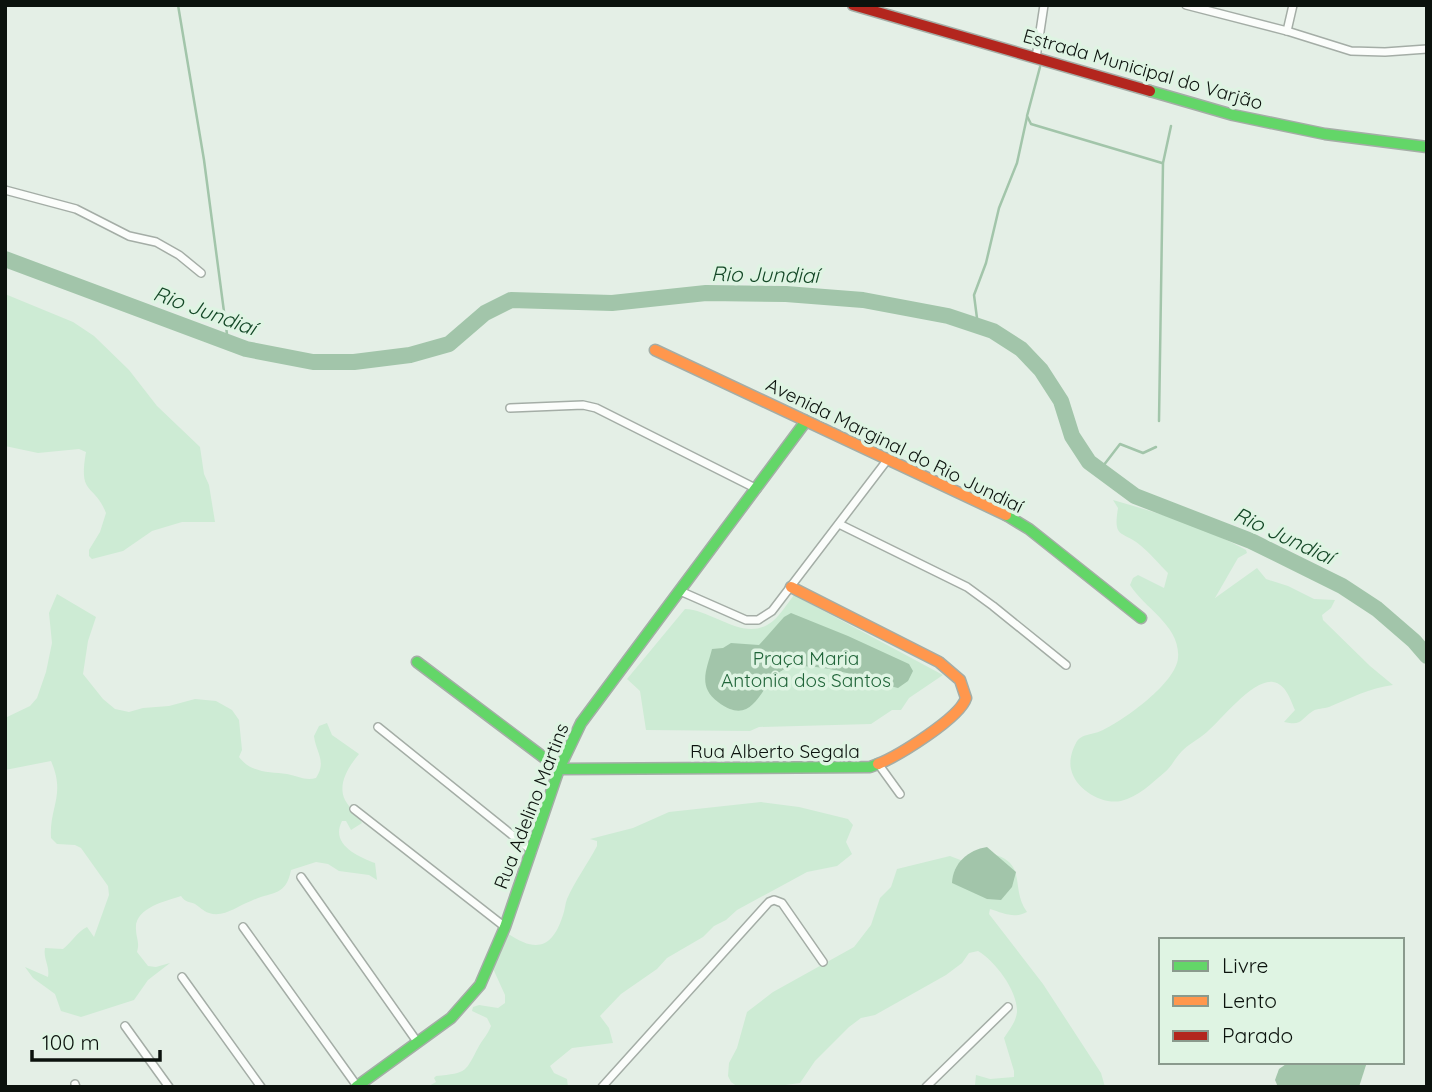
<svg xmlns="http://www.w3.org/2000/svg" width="1432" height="1092" font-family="Quicksand,sans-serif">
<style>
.green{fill:#cdebd4}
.water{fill:#a2c5aa}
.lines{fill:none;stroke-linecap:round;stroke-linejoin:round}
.stream{stroke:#a2c5aa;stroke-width:2.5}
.river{stroke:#a2c5aa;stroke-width:16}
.street-casing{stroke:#a4ada6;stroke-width:10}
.fast-casing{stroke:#a4ada6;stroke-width:13}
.slow-casing{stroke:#a4ada6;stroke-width:13}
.jam-casing{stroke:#a4ada6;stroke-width:13}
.street{stroke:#fbfdfb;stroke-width:7}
.fast{stroke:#63d668;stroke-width:10}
.slow{stroke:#ff974d;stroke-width:10}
.jam{stroke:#b3261e;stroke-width:10}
.labels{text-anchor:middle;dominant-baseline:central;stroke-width:7;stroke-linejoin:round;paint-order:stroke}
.street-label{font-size:19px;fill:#0b120d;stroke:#dff4e3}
.park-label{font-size:19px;fill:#206539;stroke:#dff4e3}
.water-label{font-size:21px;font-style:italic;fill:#144827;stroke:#dff4e3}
</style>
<rect width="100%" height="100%" fill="#e4efe6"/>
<g class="green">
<path d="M5 294 73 322 94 336 129 370 157 406 200 447 204 474 209 485 215 522H182L152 531 123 551 92 559 89 556V550L100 532 106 513C94 482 78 497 86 452L79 449 38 453 5 446Z"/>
<path d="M1113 500C1159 513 1204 527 1246 550L1247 553 1238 558 1215 598 1257 568 1266 579 1288 586 1314 599 1335 600 1331 608 1322 615 1323 620 1370 666 1393 685C1369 688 1351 698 1329 707 1324 709 1317 708 1313 711 1299 720 1303 726 1284 722L1295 710C1290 699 1286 684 1273 682 1253 679 1222 719 1207 732 1199 739 1189 744 1182 751 1175 758 1172 766 1165 772 1152 783 1138 797 1121 801 1102 805 1075 789 1071 769 1069 761 1072 750 1076 743 1081 733 1094 735 1103 730 1124 720 1176 683 1178 658 1181 626 1144 608 1130 585L1133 578 1138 575 1164 588 1168 573C1159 564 1150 553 1140 545 1121 530 1113 539 1118 508Z"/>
<path d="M57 594 96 617 88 641 83 674 103 699 115 709 129 712 143 708 169 706 195 699 216 701 232 710 239 720 242 750 239 757C251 773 269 772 287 774 298 776 305 781 316 778 327 761 316 753 314 736L319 726 327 723 332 735 359 754C349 766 337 784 345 800 350 809 358 814 362 823L351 830 346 821H342C330 844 357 856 375 863L377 880 369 875 339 871 328 864 316 862 291 870C286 897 272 891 251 901 237 906 224 918 209 913 203 911 200 907 195 904 188 901 186 903 181 896 166 901 134 908 136 929 136 938 140 942 137 952L148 966 156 967 170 963 148 980 134 1000 81 1017 61 1011 55 994 33 978 25 967 48 977C50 966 43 959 45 948L63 949C72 942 77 932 87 927L94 937 109 895 108 886 81 848 75 845 57 844 51 838C49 807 66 795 51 761L5 770V718L30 706 37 698 46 672 52 643 49 613Z"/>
<path d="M794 595 943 675 909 698 901 710H892L871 724 759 727 750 731 646 730 640 691 627 679 685 609C714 610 745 644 773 621 781 614 787 604 794 595Z"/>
<path d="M761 802 799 807 848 819 853 825 846 842 852 854 837 866 807 872 737 910 726 920 714 926 703 937 667 958 657 969 621 994 600 1016 609 1028 613 1043 572 1048 550 1066 554 1073 567 1079 568 1087H427L436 1082 434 1078 436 1076C468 1073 465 1072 479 1046 483 1039 488 1034 491 1026L487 1018 472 1011 473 1007 479 1005 498 1008 505 1003V995L490 962 507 933C535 952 552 950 563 915 565 910 565 904 567 899 575 881 588 863 597 846V841L590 839 633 828 669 812Z"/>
<path d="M982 852C1032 859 1008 886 1027 912 1014 919 1003 913 990 909L989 914 1043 984 1101 1073 1105 1087H977L975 1085 976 1075 990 1079 1014 1077V1071L1004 1038C1009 1030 1016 1022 1017 1012 1018 991 995 961 978 951L969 953 962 963 946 975 875 1015 861 1018 849 1027 815 1061 800 1083 771 1087H738L731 1082 728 1076 729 1063 737 1048 747 1012 773 992 854 947 871 925 880 898 891 887 897 869 950 856 963 861Z"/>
</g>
<g class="water">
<path d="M791 613 848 636 909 664 913 671 908 681 898 688C868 680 819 660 788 668 760 675 758 732 718 702 697 686 707 669 712 649L723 648 731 643 759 645 784 617Z"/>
<path d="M987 847 1016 872 1012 887 1001 900 987 899 952 883C953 863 968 850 987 847Z"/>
<path d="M1289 1062H1367L1359 1087H1278L1275 1080 1279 1069Z"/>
</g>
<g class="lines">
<g class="stream">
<path d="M178 5 204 160 228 342"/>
<path d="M1040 67 1027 116 1031 124 1162 163"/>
<path d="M978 326 974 295 986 263 999 208 1017 163 1027 117"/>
<path d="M1159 421 1163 163 1171 126"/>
<path d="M1100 470 1120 444 1143 453 1156 447"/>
</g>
<path class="river" d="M5 259 246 349 313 362H354L410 355 449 344 485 313 511 300 612 303 706 293 786 294 863 300 948 316 993 331 1021 349 1041 370 1061 401 1072 436 1089 462 1135 496 1251 541 1342 586 1377 609 1414 641 1427 656"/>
<defs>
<g id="street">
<path d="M1186 5 1287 31 1351 51 1385 52 1427 49"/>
<path d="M1287 31 1293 5"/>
<path d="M1036 58 1044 5"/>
<path d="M5 190 76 209 129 236 156 242 179 255 201 273"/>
<path d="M510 408 583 405 596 408 757 489"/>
<path d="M839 524 967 587 993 606 1066 665"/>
<path d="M680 591 746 620H758L772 611 888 459"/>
<path d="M378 727 532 851"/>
<path d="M879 765 900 794"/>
<path d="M354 809 505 927"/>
<path d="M301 877 418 1043"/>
<path d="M243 927 357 1086"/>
<path d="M182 977 261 1087"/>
<path d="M125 1026 169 1087"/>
<path d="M75 1084 76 1087"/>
<path d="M602 1087 769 902 774 900 782 903 823 962"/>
<path d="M926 1087 1008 1007"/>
</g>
<g id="fast">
<path d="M1150 91 1233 115 1325 134 1427 147"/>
<path d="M1006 515 1029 529 1141 618"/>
<path d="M417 662 559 769 870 767 878 764"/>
<path d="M356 1087 451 1018 480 985 505 927 559 769 581 723 806 421"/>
</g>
<g id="slow">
<path d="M655 350 1006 515"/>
<path d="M791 587 939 662 960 680 966 698C960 718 898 756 878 764"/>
</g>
<path id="jam" d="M853 5 1150 91"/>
</defs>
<use href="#street" class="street-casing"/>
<use href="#fast" class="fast-casing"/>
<use href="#slow" class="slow-casing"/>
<use href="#jam" class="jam-casing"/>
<use href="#street" class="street"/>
<use href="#fast" class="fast"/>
<use href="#slow" class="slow"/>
<use href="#jam" class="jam"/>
</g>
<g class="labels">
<g class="street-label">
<text transform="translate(1143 69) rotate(16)">Estrada Municipal do Varjão</text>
<text transform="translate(895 445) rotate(26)">Avenida Marginal do Rio Jundiaí</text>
<text x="775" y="751">Rua Alberto Segala</text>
<text transform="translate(531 806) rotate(-69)">Rua Adelino Martins</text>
</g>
<g class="park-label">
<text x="806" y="658">Praça Maria<tspan x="806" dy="22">Antonia dos Santos</tspan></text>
</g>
<g class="water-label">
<text transform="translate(765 274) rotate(1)">Rio Jundiaí</text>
<text transform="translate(205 310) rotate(20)">Rio Jundiaí</text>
<text transform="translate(1284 535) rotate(25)">Rio Jundiaí</text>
</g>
</g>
<rect width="1432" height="1092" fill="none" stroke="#0b120d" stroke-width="14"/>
<rect x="1159" y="938" width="245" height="126" fill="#dff4e3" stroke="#8a9a8d" stroke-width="2"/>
<rect x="1173" y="961" width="35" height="10" fill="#63d668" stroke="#8a9a8d" stroke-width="2"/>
<text x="1222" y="973" font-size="21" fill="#0b120d">Livre</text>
<rect x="1173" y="996" width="35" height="10" fill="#ff974d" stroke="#8a9a8d" stroke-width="2"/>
<text x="1222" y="1008" font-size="21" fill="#0b120d">Lento</text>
<rect x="1173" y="1031" width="35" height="10" fill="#b3261e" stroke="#8a9a8d" stroke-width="2"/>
<text x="1222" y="1043" font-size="21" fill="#0b120d">Parado</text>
<path d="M32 1050v10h128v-10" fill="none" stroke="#0b120d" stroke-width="3.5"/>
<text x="42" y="1050" font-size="21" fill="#0b120d" stroke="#dff4e3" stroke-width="5" paint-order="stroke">100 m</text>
</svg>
